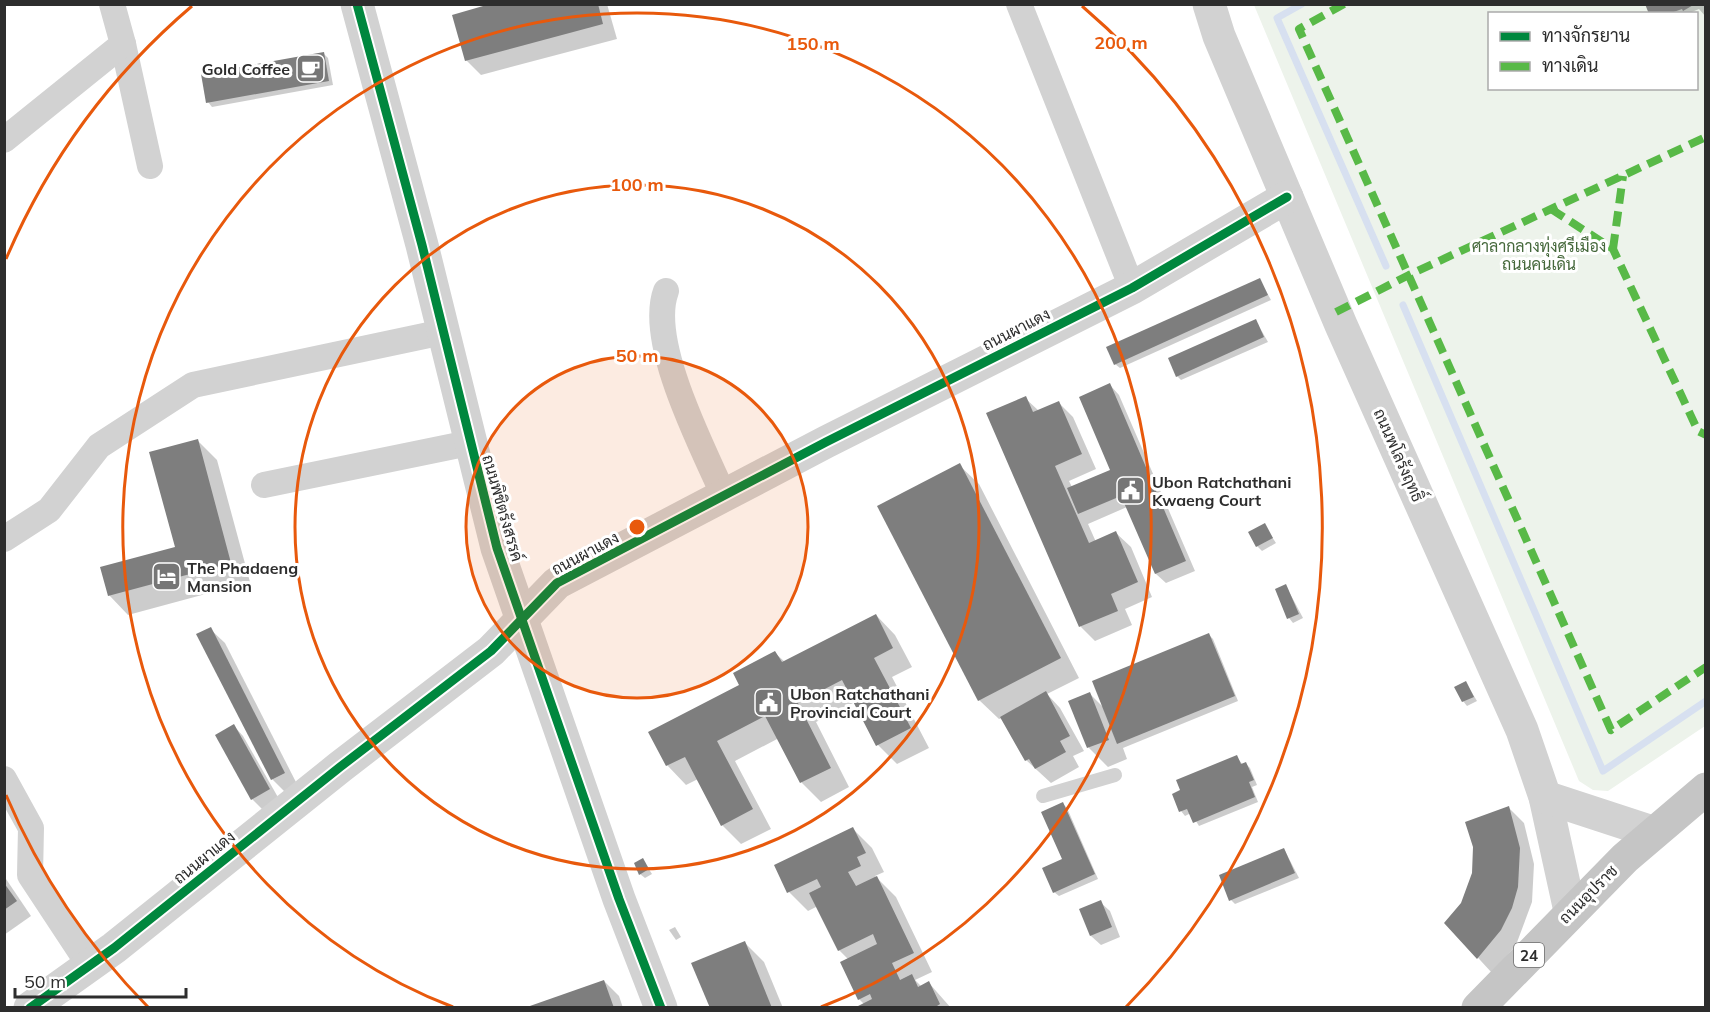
<svg xmlns="http://www.w3.org/2000/svg" width="1710" height="1012" font-family="Mulish,Sarabun,sans-serif">
<style>
.green{fill:#edf3eb;fill-rule:evenodd}
.shadow{fill:#0003}
.lines{fill:none;stroke-linecap:round;stroke-linejoin:round}
.stream{stroke:#d7e0f0;stroke-width:7}
.building{fill:#7e7e7e}
.service{stroke:#d2d2d2;stroke-width:14}
.minor{stroke:#d2d2d2;stroke-width:26}
.tertiary{stroke:#d2d2d2;stroke-width:33}
.primary{stroke:#c5c5c5;stroke-width:33}
.quiet{stroke:#58b947;stroke-width:8;stroke-dasharray:15 8;stroke-linecap:butt}
.cycleway-casing{stroke:#fff;stroke-width:13}
.cycleway{stroke:#00873e;stroke-width:9}
.ring{fill:none;stroke:#e8590c;stroke-width:3}
.labels{text-anchor:middle;dominant-baseline:central;stroke-width:6;stroke-linejoin:round;paint-order:stroke}
.shield{fill:#fff;stroke:#6c6c6c;stroke-width:1.5}
.shield-label{font-size:15px;font-weight:bold;fill:#2d2d2d}
.poi-label{font-size:16px;font-weight:bold;fill:#2d2d2d;stroke:#fff;text-anchor:start}
.park-label{font-size:16px;fill:#45683b;stroke:#fff}
.street-label{font-size:16px;fill:#2d2d2d;stroke:#fff}
.centre{fill:#e8590c;stroke:#fff;stroke-width:3}
.ring-label{font-size:18px;text-anchor:middle;font-weight:bold;fill:#e8590c;stroke:#fff;stroke-width:6;stroke-linejoin:round;paint-order:stroke}
</style>
<rect width="100%" height="100%" fill="#fff"/>
<path class="green" d="M1254 5H1705V726L1608 791 1593 790 1579 781ZM1490 14H1696V88H1490Z"/>
<g class="shadow">
<path d="M496 4H607L617 39 481 75 466 60Z"/>
<path d="M1646 4H1706V17L1699 9 1687 14H1651Z"/>
<path d="M323 53 328 58 333 85 212 107 208 102Z"/>
<path d="M1260 280 1271 300 1120 368 1115 364Z"/>
<path d="M1256 321 1268 342 1181 380 1177 376Z"/>
<path d="M1110 385 1119 395 1195 571 1166 583 1156 574 1127 507 1088 524 1096 542 1116 533 1131 547 1152 597 1125 609 1132 625 1095 641 1081 627 988 414 1025 398 1039 411 1059 403 1073 417 1096 469 1069 481 1072 487 1112 470Z"/>
<path d="M198 441 217 460 250 582 128 615 109 595 177 548Z"/>
<path d="M959 465 979 484 1079 678 1047 694 1060 708 1084 751 1073 756 1079 767 1051 783 1026 760 1002 718 999 719 979 700Z"/>
<path d="M1264 525 1276 543 1262 551 1257 546Z"/>
<path d="M1286 586 1303 618 1293 623 1289 618Z"/>
<path d="M876 615 895 635 912 667 892 677 929 748 897 764 878 745 855 702 816 722 849 787 821 802 802 783 779 738 735 761 771 829 741 844 722 825 698 779 686 785 667 765 775 653 785 662Z"/>
<path d="M210 629 225 643 299 788 287 794 272 779Z"/>
<path d="M1209 635 1213 639 1238 701 1123 748 1127 759 1108 767 1089 748 1069 702 1089 693 1105 709Z"/>
<path d="M1466 683 1477 701 1467 706 1463 701Z"/>
<path d="M234 726 243 736 279 799 262 809 252 799Z"/>
<path d="M1236 756 1243 765 1246 764 1250 768 1257 785 1252 787 1258 802 1199 826 1191 813 1185 816 1181 811Z"/>
<path d="M1063 804 1067 808 1098 879 1059 896 1054 892 1064 860Z"/>
<path d="M1509 808 1524 823 1534 864 1532 902 1516 945 1492 973 1446 923 1462 904Z"/>
<path d="M853 829 872 848 884 872 875 876 896 897 932 972 915 980 921 986 929 983 951 1008H857L864 1004 859 999 849 960 839 950 818 906 808 911 789 892Z"/>
<path d="M1284 849 1299 878 1235 904 1231 900Z"/>
<path d="M643 860 652 874 645 878 640 874Z"/>
<path d="M4 876 31 916 4 935Z"/>
<path d="M1100 902 1110 911 1120 937 1101 945 1091 936Z"/>
<path d="M675 927 681 937 676 940 669 930Z"/>
<path d="M744 942 764 962 783 1008H711Z"/>
<path d="M604 981 619 996 623 1008H530Z"/>
</g>
<g class="lines">
<g class="stream">
<path d="M1302 4 1277 18 1386 266"/>
<path d="M1403 305 1603 771 1706 701"/>
</g>
</g>
<g class="building">
<path d="M490 4H598L603 24 465 61 452 15Z"/>
<path d="M1645 4H1695L1683 11 1682 9 1668 14H1649Z"/>
<path d="M324 52 329 81 206 103 201 74Z"/>
<path d="M1260 278 1268 295 1114 365 1106 347Z"/>
<path d="M1256 319 1264 337 1176 377 1168 358Z"/>
<path d="M1110 383 1186 561 1155 574 1121 496 1078 514 1067 488 1110 470 1079 397Z"/>
<path d="M1026 396 1033 412 1059 401 1082 454 1055 466 1089 543 1116 531 1138 582 1111 594 1118 611 1079 627 986 413Z"/>
<path d="M198 439 231 563 108 596 100 567 175 547 149 452Z"/>
<path d="M960 463 1061 658 978 701 877 506Z"/>
<path d="M1265 523 1273 538 1256 547 1248 532Z"/>
<path d="M1286 584 1299 614 1287 619 1275 589Z"/>
<path d="M876 614 893 648 874 658 911 728 876 746 842 680 798 703 831 768 800 783 765 716 717 741 753 809 721 826 685 757 666 766 648 732 739 685 733 673 775 651 782 662Z"/>
<path d="M211 627 285 773 271 780 196 634Z"/>
<path d="M1209 633 1235 696 1117 744 1092 681Z"/>
<path d="M1466 681 1474 697 1462 702 1454 687Z"/>
<path d="M1046 691 1070 736 1060 741 1066 752 1035 769 1029 759 1025 761 1000 717Z"/>
<path d="M1090 692 1109 740 1087 748 1068 701Z"/>
<path d="M234 724 270 789 251 800 215 735Z"/>
<path d="M1237 755 1241 764 1246 762 1254 780 1249 782 1255 797 1193 823 1187 809 1179 812 1172 794 1180 790 1176 780Z"/>
<path d="M1063 802 1095 874 1053 893 1042 868 1062 859 1041 812Z"/>
<path d="M1509 806 1520 848 1518 887 1512 908 1501 930 1477 959 1444 923 1461 903 1472 873 1473 847 1465 822Z"/>
<path d="M853 827 866 853 857 857 861 866 848 872 856 886 877 876 914 953 892 963 900 980 912 974 918 987 929 981 940 1004 934 1008H854L872 999 870 994 858 1000 840 962 877 944 873 934 838 951 809 893 821 887 817 879 787 893 774 865Z"/>
<path d="M1284 848 1295 873 1229 901 1219 875Z"/>
<path d="M643 858 649 869 639 875 634 863Z"/>
<path d="M4 883 17 901 4 910Z"/>
<path d="M1101 900 1112 927 1090 936 1079 909Z"/>
<path d="M745 941 772 1008H710L691 963Z"/>
<path d="M604 980 614 1008H527V1007Z"/>
</g>
<g class="lines">
<path class="service" d="M1043 796 1115 775"/>
<g class="minor">
<path d="M1019 4 1132 288"/>
<path d="M123 44 150 166"/>
<path d="M4 140 123 44 112 4"/>
<path d="M666 291C647 342 703 448 724 496"/>
<path d="M264 485 469 443"/>
<path d="M4 539 49 510 99 446 193 385 443 332"/>
<path d="M4 779 31 828 30 875 90 966"/>
</g>
<g class="tertiary">
<path d="M357 4 422 245 497 548 619 899 661 1008"/>
<path d="M1209 4 1219 36 1341 325 1522 730 1545 797 1570 911"/>
<path d="M1545 797 1652 832"/>
<path d="M30 1008 114 948 340 767 491 651 557 583 826 442 1132 288 1287 197"/>
</g>
<path class="primary" d="M1478 1008 1625 858 1706 789"/>
<g class="quiet">
<path d="M1344 4 1299 29 1611 730 1706 667"/>
<path d="M1551 209 1613 249 1698 431 1706 435"/>
<path d="M1613 249 1623 176"/>
<path d="M1336 312 1409 275 1706 137"/>
</g>
<defs>
<g id="cycleway">
<path d="M357 4 422 245 497 548 619 899 661 1008"/>
<path d="M30 1008 114 948 340 767 491 651 557 583 826 442 1132 288 1287 197"/>
</g>
</defs>
<use href="#cycleway" class="cycleway-casing"/>
<use href="#cycleway" class="cycleway"/>
</g>
<circle cx="637" cy="527" r="171" fill="#e8590c" fill-opacity=".12"/>
<g class="ring">
<circle cx="637" cy="527" r="171"/>
<circle cx="637" cy="527" r="342"/>
<path d="M453 1007A514 514 0 1 1 821 1007"/>
<path d="M148 1007A685 685 0 0 1 6 795M6 259A685 685 0 0 1 192 6M1082 6A685 685 0 0 1 1126 1007"/>
</g>
<defs>
<symbol id="cafe-square" viewBox="-11 -11 22 22"><rect x="-9" y="-9" width="18" height="18" rx="4" fill="#767676" stroke="#fff"/><path d="M-5.5-4.5H6V0H3Q3 3.5 0 3.5H-2.5Q-5.5 3.5-5.5 0ZM3-3.2v2h1.7v-2ZM-6 4.5H4V6H-6Z" fill="#fff"/></symbol>
<symbol id="civic-square" viewBox="-11 -11 22 22"><rect x="-9" y="-9" width="18" height="18" rx="4" fill="#767676" stroke="#fff"/><path d="M-.6-6.5H3V-4.5H.6V-3L4-1V1h2V6H-6V1h2V-1L-.6-3ZM-1.2 2.5V6h2.4V2.5Z" fill="#fff"/></symbol>
<symbol id="hotel-square" viewBox="-11 -11 22 22"><rect x="-9" y="-9" width="18" height="18" rx="4" fill="#767676" stroke="#fff"/><path d="M-6-4.5h1.5V1H6V5H4.5V3h-9V5H-6ZM-4 0a1.8 1.8 0 1 1 3.6 0ZM.5 0V-2.5h3Q6-2.5 6 0Z" fill="#fff"/></symbol>
</defs>
<g fill-rule="evenodd">
<use href="#cafe-square" x="294" y="52" width="33" height="33"/>
<use href="#civic-square" x="1114" y="474" width="33" height="33"/>
<use href="#hotel-square" x="150" y="560" width="33" height="33"/>
<use href="#civic-square" x="752" y="686" width="33" height="33"/>
</g>
<g class="labels">
<rect class="shield" x="1514" y="943" width="30" height="24" rx="4.5"/>
<g class="shield-label">
<text x="1529" y="955">24</text>
</g>
<g class="poi-label">
<text x="290" y="69" text-anchor="end">Gold Coffee</text>
<text x="1152" y="482">Ubon Ratchathani<tspan x="1152" dy="18">Kwaeng Court</tspan></text>
<text x="187" y="568">The Phadaeng<tspan x="187" dy="18">Mansion</tspan></text>
<text x="790" y="694">Ubon Ratchathani<tspan x="790" dy="18">Provincial Court</tspan></text>
</g>
<g class="park-label">
<text x="1539" y="246">ศาลากลางทุ่งศรีเมือง<tspan x="1539" dy="18">ถนนคนเดิน</tspan></text>
</g>
<g class="street-label">
<text transform="translate(1016 329) rotate(-27)">ถนนผาแดง</text>
<text transform="translate(1399 455) rotate(66)">ถนนพโลรังฤทธิ์</text>
<text transform="translate(503 508) rotate(74)">ถนนพิชิตรังสรรค์</text>
<text transform="translate(585 553) rotate(-28)">ถนนผาแดง</text>
<text transform="translate(204 857) rotate(-39)">ถนนผาแดง</text>
<text transform="translate(1588 894) rotate(-45)">ถนนอุปราช</text>
</g>
</g>
<circle cx="637" cy="527" r="9" class="centre"/>
<g class="ring-label">
<text x="1121" y="49">200 m</text>
<text x="813" y="50">150 m</text>
<text x="637" y="191">100 m</text>
<text x="637" y="362">50 m</text>
</g>
<rect width="1710" height="1012" fill="none" stroke="#2d2d2d" stroke-width="12"/>
<rect x="1488" y="12" width="210" height="78" fill="#ffffff" stroke="#ababab" stroke-width="1.5"/>
<rect x="1500" y="32" width="30" height="9" fill="#00873e" stroke="#ababab" stroke-width="1.5"/>
<text x="1542" y="42" font-size="18" fill="#2d2d2d">ทางจักรยาน</text>
<rect x="1500" y="62" width="30" height="9" fill="#58b947" stroke="#ababab" stroke-width="1.5"/>
<text x="1542" y="72" font-size="18" fill="#2d2d2d">ทางเดิน</text>
<path d="M15 988v9h171v-9" fill="none" stroke="#2d2d2d" stroke-width="3"/>
<text x="24" y="988" font-size="18" fill="#2d2d2d" stroke="#ffffff" stroke-width="4.5" paint-order="stroke">50 m</text>
</svg>
